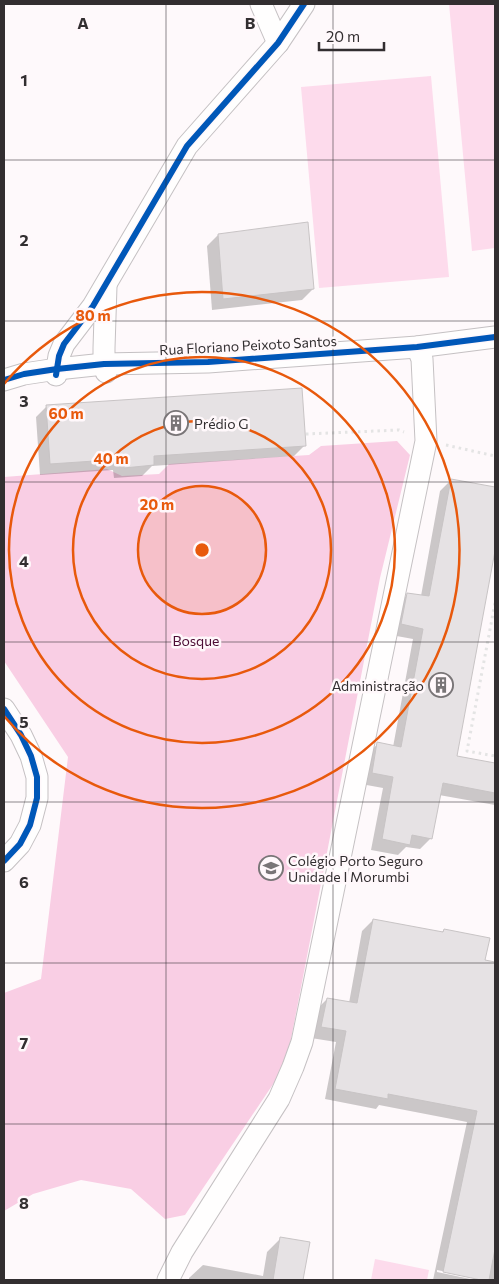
<svg xmlns="http://www.w3.org/2000/svg" width="499" height="1284" font-family="Commissioner,sans-serif">
<style>
.green{fill:#fddbec}
.forest{fill:#f9cee4}
.shadow{fill:#0003}
.building{fill:#e6e2e4;stroke:#c8c4c5}
.lines{fill:none;stroke-linecap:round;stroke-linejoin:round}
.minor-casing{stroke:#c5c1c3;stroke-width:23}
.path{stroke:#e4e4e4;stroke-width:3;stroke-dasharray:2.5 4;stroke-linecap:butt}
.minor{stroke:#fffefe;stroke-width:21}
.cycleway-casing{stroke:#fff8fb;stroke-width:9}
.cycleway{stroke:#0057b8;stroke-width:6}
.grid{fill:none;stroke:#322e30;stroke-width:1;stroke-opacity:0.55}
.ring{fill:none;stroke:#e8590c;stroke-width:2.5}
.labels{text-anchor:middle;dominant-baseline:central;stroke-width:5;stroke-linejoin:round;paint-order:stroke}
.street-label{font-size:14px;fill:#322e30;stroke:#fff8fb}
.poi-label{font-size:14px;fill:#322e30;stroke:#fff8fb;text-anchor:start}
.park-label{font-size:14px;fill:#4c0d35;stroke:#fff8fb}
.grid-label{font-size:16px;text-anchor:middle;font-weight:bold;fill:#322e30;stroke:#fff8fb;stroke-width:5;stroke-linejoin:round;paint-order:stroke}
.centre{fill:#e8590c;stroke:#fff8fb;stroke-width:2.5}
.ring-label{font-size:15px;text-anchor:middle;font-weight:bold;fill:#e8590c;stroke:#fff8fb;stroke-width:5;stroke-linejoin:round;paint-order:stroke}
</style>
<rect width="100%" height="100%" fill="#fef9fb"/>
<g class="green">
<path d="M449 4H495V248L472 251Z"/>
<path d="M431 76 449 277 319 288 301 87Z"/>
<path d="M375 1259 429 1270 427 1280H371Z"/>
</g>
<path class="forest" d="M397 441 410 455 380 578 286 1065 185 1215 165 1219 131 1189 81 1180 33 1194 4 1211V993L41 979 68 757 4 661V477L107 469 122 476 159 474 169 464 309 455 321 446Z"/>
<g class="shadow">
<path d="M218 235 313 289 302 300 212 310 207 246Z"/>
<path d="M47 406 305 445 294 456 152 466 142 476 114 478 113 470 40 475 36 417Z"/>
<path d="M451 480 495 489V544L455 757 495 764V805L439 795 431 838 420 849 406 847 398 855 371 850 383 788 361 784 367 754 378 744 393 747 413 639 391 635 397 605 408 594 421 596 440 491Z"/>
<path d="M373 920 441 933 444 930 477 998 495 1002V1280H488L437 1270V1272L475 1280H433L467 1122 379 1105 376 1109 325 1099 336 1042 311 1038 316 1010 327 999 349 1003 362 931Z"/>
<path d="M281 1238 308 1243 302 1280H189V1278L203 1265 263 1276 267 1252Z"/>
</g>
<g class="building">
<path d="M308 222 314 289 223 299 218 234Z"/>
<path d="M302 388 306 446 154 456V465L124 468V459L50 464 46 405Z"/>
<path d="M451 479 495 487V551L457 756 495 763V793L443 783 432 839 412 835 410 845 382 839 393 777 372 773 377 742 401 747 423 629 401 624 407 593 429 596Z"/>
<path d="M373 919 443 932 444 929 490 938 485 960 495 962V1249L489 1280H481L443 1272 477 1111 388 1094V1099L335 1089 346 1031 321 1027 327 998 357 1003Z"/>
<path d="M280 1237 310 1242 303 1280H273Z"/>
</g>
<g class="lines">
<defs>
<g id="minor">
<path d="M261 4 278 43"/>
<path d="M106 286 104 348V364L106 372"/>
<path d="M56 375 59 356 64 344 93 306 187 146 278 43 304 4"/>
<path d="M4 380 24 374 57 369 104 364 208 362 417 347 495 337"/>
<path d="M4 709 21 735 31 756 37 777V798L30 825 20 844 4 861"/>
<path d="M168 1280 182 1252 279 1099 293 1067 302 1042 426 441 422 359 417 347"/>
</g>
</defs>
<use href="#minor" class="minor-casing"/>
<g class="path">
<path d="M306 434 399 430 404 432"/>
<path d="M446 445 495 456"/>
<path d="M495 603 467 751 495 756"/>
</g>
<use href="#minor" class="minor"/>
<defs>
<g id="cycleway">
<path d="M56 375 59 356 64 344 93 306 187 146 278 43 304 4"/>
<path d="M4 380 24 374 57 369 104 364 208 362 417 347 495 337"/>
<path d="M4 709 21 735 31 756 37 777V798L30 825 20 844 4 861"/>
</g>
</defs>
<use href="#cycleway" class="cycleway-casing"/>
<use href="#cycleway" class="cycleway"/>
</g>
<path class="grid" d="M166 4V1280M333 4V1280M4 160H495M4 321H495M4 482H495M4 642H495M4 802H495M4 963H495M4 1124H495"/>
<circle cx="202" cy="550" r="64" fill="#e8590c" fill-opacity=".12"/>
<g class="ring">
<circle cx="202" cy="550" r="64"/>
<circle cx="202" cy="550" r="129"/>
<circle cx="202" cy="550" r="193"/>
<path d="M4 384A258 258 0 1 1 4 716"/>
</g>
<defs>
<symbol id="building-ring" viewBox="-11 -11 22 22"><circle r="9.5" fill="#fff8fb" stroke="#797577" stroke-width="1.5"/><path d="M-4-6H4V6H1V3H-1V6H-4ZM-2.5-4.3h1.7v1.8h-1.7ZM.8-4.3h1.7v1.8H.8ZM-2.5-1h1.7V.8h-1.7ZM.8-1h1.7V.8H.8Z" fill="#797577"/></symbol>
<symbol id="school-ring" viewBox="-11 -11 22 22"><circle r="9.5" fill="#fff8fb" stroke="#797577" stroke-width="1.5"/><path d="M0-5L7-2L0 1L-7-2ZM-4 1L0 2.5L4 1V4Q0 6-4 4Z" fill="#797577"/></symbol>
</defs>
<g fill-rule="evenodd">
<use href="#building-ring" x="162" y="409" width="28" height="28"/>
<use href="#building-ring" x="427" y="671" width="28" height="28"/>
<use href="#school-ring" x="257" y="854" width="28" height="28"/>
</g>
<g class="labels">
<g class="street-label">
<text transform="translate(248 345) rotate(-3)">Rua Floriano Peixoto Santos</text>
</g>
<g class="poi-label">
<text x="194" y="423">Prédio G</text>
<text x="424" y="685" text-anchor="end">Administração</text>
<text x="288" y="860">Colégio Porto Seguro<tspan x="288" dy="16">Unidade I Morumbi</tspan></text>
</g>
<g class="park-label">
<text x="196" y="640">Bosque</text>
</g>
</g>
<g class="grid-label">
<text x="83" y="29">A</text>
<text x="250" y="29">B</text>
<text x="24" y="86">1</text>
<text x="24" y="246">2</text>
<text x="24" y="407">3</text>
<text x="24" y="567">4</text>
<text x="24" y="728">5</text>
<text x="24" y="888">6</text>
<text x="24" y="1049">7</text>
<text x="24" y="1209">8</text>
</g>
<circle cx="202" cy="550" r="8" class="centre"/>
<g class="ring-label">
<text x="93" y="321">80 m</text>
<text x="66" y="419">60 m</text>
<text x="111" y="464">40 m</text>
<text x="157" y="510">20 m</text>
</g>
<rect width="499" height="1284" fill="none" stroke="#322e30" stroke-width="10"/>
<path d="M319 42v8h65v-8" fill="none" stroke="#322e30" stroke-width="2.5"/>
<text x="326" y="42" font-size="15" fill="#322e30" stroke="#fff8fb" stroke-width="4" paint-order="stroke">20 m</text>
</svg>
